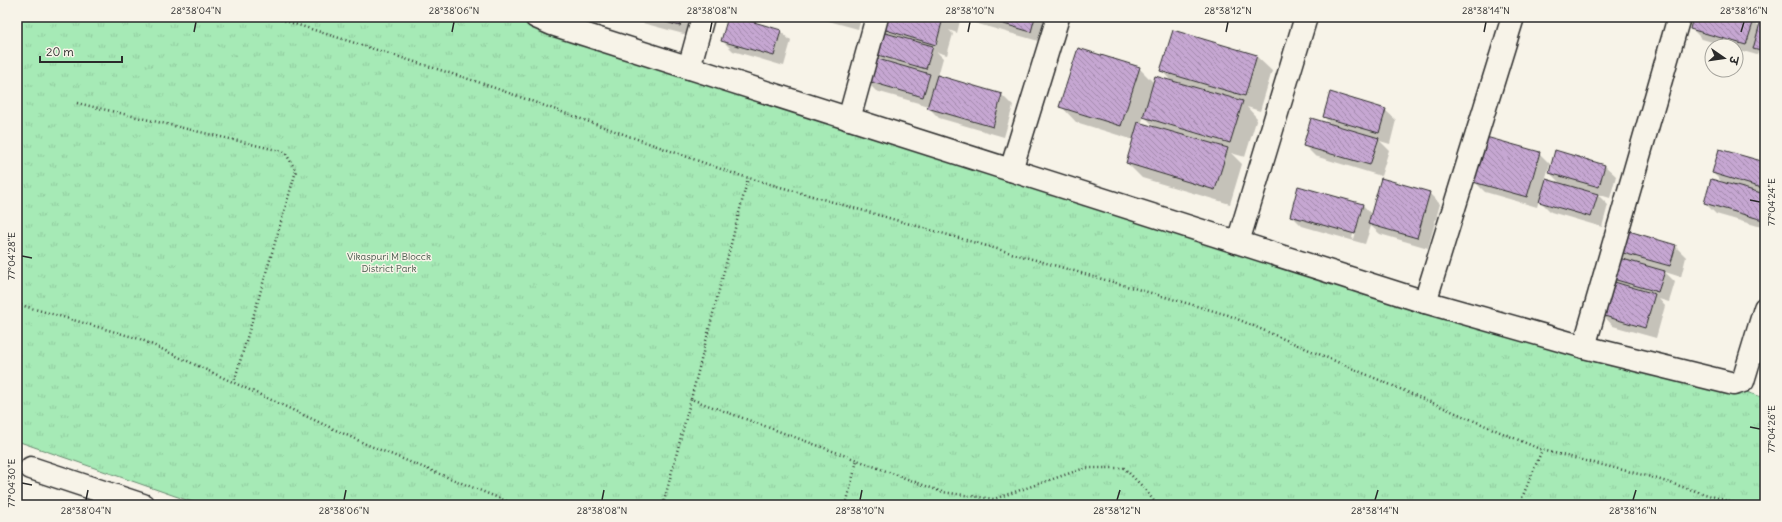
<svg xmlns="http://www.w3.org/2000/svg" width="1782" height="522" font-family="Delius,'Playpen Sans Deva',sans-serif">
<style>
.park{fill:url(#park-tufts);stroke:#688a70}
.shadow{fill:#0003;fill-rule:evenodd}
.building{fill:url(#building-back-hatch);stroke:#2b2b2b}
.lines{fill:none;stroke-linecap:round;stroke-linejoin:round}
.minor-casing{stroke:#2b2b2b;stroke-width:25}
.path{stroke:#2b2b2b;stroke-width:2.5;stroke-dasharray:1 3;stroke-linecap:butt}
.minor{stroke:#f7f3e8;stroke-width:22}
.ticks{fill:none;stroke:#2b2b2b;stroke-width:1.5}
.labels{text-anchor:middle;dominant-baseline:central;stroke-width:3;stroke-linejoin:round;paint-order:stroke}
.park-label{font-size:10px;fill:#4a5b4e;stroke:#f7f3e8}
.neatline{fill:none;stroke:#2b2b2b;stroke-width:1.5}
.ticks-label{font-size:10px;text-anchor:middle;fill:#2b2b2b}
</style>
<defs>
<pattern id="park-tufts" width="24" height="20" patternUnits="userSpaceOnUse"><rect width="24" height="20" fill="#a6eab6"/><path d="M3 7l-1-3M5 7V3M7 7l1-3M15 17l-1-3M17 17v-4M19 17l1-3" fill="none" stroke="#8fc99d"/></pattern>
<pattern id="building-back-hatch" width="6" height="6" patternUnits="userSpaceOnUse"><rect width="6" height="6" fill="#c6a7d2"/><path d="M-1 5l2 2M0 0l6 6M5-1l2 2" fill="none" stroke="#a188ab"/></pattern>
</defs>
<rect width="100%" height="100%" fill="#f7f3e8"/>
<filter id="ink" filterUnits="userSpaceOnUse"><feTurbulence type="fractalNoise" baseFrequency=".025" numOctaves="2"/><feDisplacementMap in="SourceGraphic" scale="8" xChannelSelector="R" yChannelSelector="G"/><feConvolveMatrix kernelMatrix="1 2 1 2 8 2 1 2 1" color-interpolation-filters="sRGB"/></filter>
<g filter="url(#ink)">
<path class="park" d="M17 17H563L1765 398V505H201L17 441Z"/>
<g class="shadow">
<path d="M635 17H696L691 36 639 22Z"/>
<path d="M729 17 780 31 791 41 784 66 733 51 722 40Z"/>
<path d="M814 17H862L858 29Z"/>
<path d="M883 17H961L957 33 949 30 953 34 947 55 937 52 943 58 938 76 1002 95 1013 106 1004 137 939 118 928 107 929 106 876 91 865 80 880 61 872 53 886 34 880 28Z"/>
<path d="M967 17H1048L1042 42 971 22Z"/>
<path d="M1694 17H1741L1753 20 1760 27 1765 25V59L1758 53 1757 55 1736 49V46H1726L1702 39 1691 28Z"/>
<path d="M1256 56 1272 71 1260 111 1247 107 1257 118 1245 157 1231 153 1242 164 1230 204 1142 178 1127 163 1134 140 1076 122 1061 106 1139 68 1154 83 1172 82 1162 71ZM1144 116 1156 128 1141 124Z"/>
<path d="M1385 110 1396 120 1390 144 1380 141 1389 150 1381 176 1315 156 1304 145 1333 126 1324 117Z"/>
<path d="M1556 152 1605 166 1616 176 1610 198 1597 194 1608 205 1602 227 1551 212 1539 200 1537 207 1485 192 1474 181 1539 153 1550 164 1545 180 1561 184 1550 173Z"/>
<path d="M1765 163V228L1716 214 1705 203 1724 184 1713 173Z"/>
<path d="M1299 187 1363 205 1371 214 1429 193 1440 204 1428 248 1380 234 1371 226 1365 244 1302 226 1291 215ZM1360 211H1362L1354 239 1352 238Z"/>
<path d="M1675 246 1686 257 1681 277 1665 272 1675 282 1669 302 1659 299 1665 306 1656 338 1613 326 1603 315 1612 281 1627 261 1617 251Z"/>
</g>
<g class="building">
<path d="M648 17H683L680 26Z"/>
<path d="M728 17H737L781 30 774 56 721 41Z"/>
<path d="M882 17H924L942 22 936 45 879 28Z"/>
<path d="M927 17H948L946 22Z"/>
<path d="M980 17H1035L1031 32Z"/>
<path d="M1693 17H1745L1754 20 1746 45 1690 29Z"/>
<path d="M1760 23 1765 24V52L1753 49Z"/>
<path d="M1173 30 1257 55 1245 96 1160 71Z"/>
<path d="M878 31 933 46 926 69 871 53Z"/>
<path d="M1078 48 1140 67 1121 126 1059 107Z"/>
<path d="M871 57 930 74 923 97 864 80Z"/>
<path d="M937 75 1002 94 993 127 927 108Z"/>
<path d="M1155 76 1243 101 1230 143 1143 117Z"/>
<path d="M1330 92 1386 109 1379 133 1323 117Z"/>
<path d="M1311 118 1379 138 1370 165 1303 146Z"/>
<path d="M1138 122 1228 148 1215 190 1126 163Z"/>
<path d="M1486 137 1540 152 1527 197 1473 182Z"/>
<path d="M1719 149 1765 162V189L1712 173Z"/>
<path d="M1555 150 1605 165 1599 187 1549 173Z"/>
<path d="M1381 178 1430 192 1417 238 1368 224Z"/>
<path d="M1546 179 1598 194 1591 217 1539 202Z"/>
<path d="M1711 179 1765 194V213L1763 220 1704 203Z"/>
<path d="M1298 186 1363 204 1355 234 1290 216Z"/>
<path d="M1622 229 1676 245 1670 266 1616 251Z"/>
<path d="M1612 256 1665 271 1658 292 1606 277Z"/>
<path d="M1611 281 1655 294 1645 328 1601 315Z"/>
</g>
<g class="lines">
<defs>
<g id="minor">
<path d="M536 17 552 24 1425 302 1584 347 1734 384 1743 381 1765 308"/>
<path d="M689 68 703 17"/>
<path d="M849 119 877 17"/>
<path d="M1011 170 1058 17"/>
<path d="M1238 242 1306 17"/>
<path d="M1425 302 1513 17"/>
<path d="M1584 347 1679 17"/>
<path d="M31 468 143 505"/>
</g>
</defs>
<use href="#minor" class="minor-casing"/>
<g class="path">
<path d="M273 17 478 82 735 174 1228 315 1542 450 1651 477 1740 505"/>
<path d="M77 103 285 152 296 171 234 382"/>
<path d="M17 304 140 339 368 445 516 505"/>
<path d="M691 399 748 178"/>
<path d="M663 505 691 399 857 460"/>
<path d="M846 505 857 460 942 492 994 499 1085 468H1124L1143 487 1157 505"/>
<path d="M1519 505 1542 450"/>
</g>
<use href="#minor" class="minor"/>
</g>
</g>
<path class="ticks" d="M194 32 196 22M452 32 454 22M710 32 712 22M968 32 970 22M1226 32 1228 22M1484 32 1486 22M1741 32 1744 22M1750 200 1760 202M22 256 32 258M1750 427 1760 429M22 483 32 485M86 500 88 490M344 500 346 490M602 500 604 490M860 500 862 490M1117 500 1120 490M1375 500 1378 490M1633 500 1636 490"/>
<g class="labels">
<g class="park-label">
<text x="389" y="256">Vikaspuri M Blocck<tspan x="389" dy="12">District Park</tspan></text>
</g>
</g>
<rect width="1782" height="522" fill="none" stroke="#f7f3e8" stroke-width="44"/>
<g transform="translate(1724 58) rotate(103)"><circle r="19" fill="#f7f3e8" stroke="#a5a39c"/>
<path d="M0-3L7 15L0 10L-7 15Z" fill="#2b2b2b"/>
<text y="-6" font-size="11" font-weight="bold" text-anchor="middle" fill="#2b2b2b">उ</text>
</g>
<path d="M40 56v6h82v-6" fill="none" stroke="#2b2b2b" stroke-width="2"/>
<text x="46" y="56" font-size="12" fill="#2b2b2b" stroke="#f7f3e8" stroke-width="3" paint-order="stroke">20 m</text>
<rect x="22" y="22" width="1738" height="478" class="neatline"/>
<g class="ticks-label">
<text x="196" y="14">28°38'04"N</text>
<text x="454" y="14">28°38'06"N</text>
<text x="712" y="14">28°38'08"N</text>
<text x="970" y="14">28°38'10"N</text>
<text x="1228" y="14">28°38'12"N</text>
<text x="1486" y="14">28°38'14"N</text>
<text x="1744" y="14">28°38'16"N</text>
<text transform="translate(1771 202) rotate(-90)" y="4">77°04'24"E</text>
<text transform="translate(11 256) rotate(-90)" y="4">77°04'28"E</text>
<text transform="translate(1771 429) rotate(-90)" y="4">77°04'26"E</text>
<text transform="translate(11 483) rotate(-90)" y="4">77°04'30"E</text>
<text x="86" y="514">28°38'04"N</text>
<text x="344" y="514">28°38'06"N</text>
<text x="602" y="514">28°38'08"N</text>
<text x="860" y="514">28°38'10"N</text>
<text x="1117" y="514">28°38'12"N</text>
<text x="1375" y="514">28°38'14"N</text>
<text x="1633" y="514">28°38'16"N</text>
</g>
</svg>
